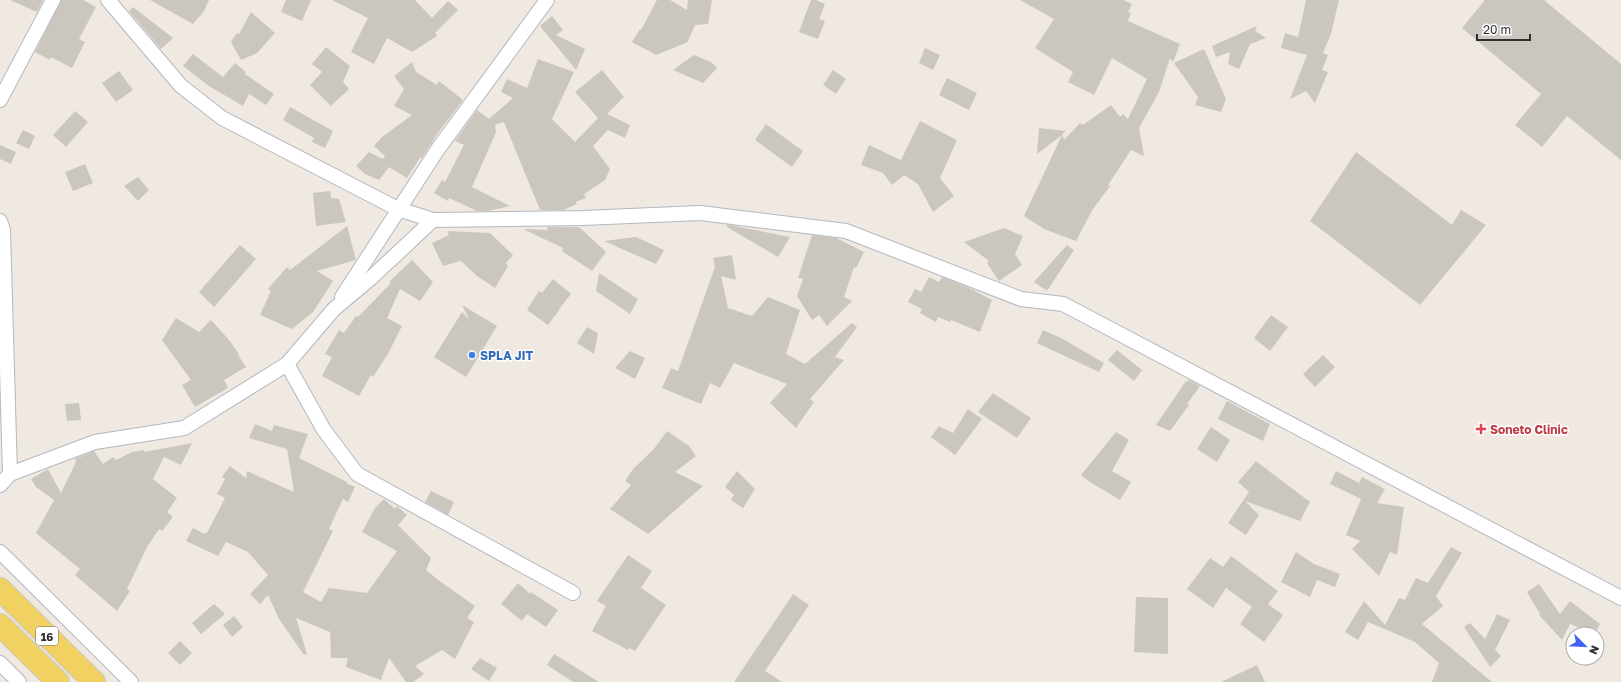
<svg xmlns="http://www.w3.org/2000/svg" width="1621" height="682" font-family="'Golos Text',sans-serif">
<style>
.building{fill:#cbc7bf}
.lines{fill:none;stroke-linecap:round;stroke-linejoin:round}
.minor-casing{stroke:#b4b7c1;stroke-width:16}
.primary-casing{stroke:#c9c9c9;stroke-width:24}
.minor{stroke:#fff;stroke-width:14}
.primary{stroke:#f2d163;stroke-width:22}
.shop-dot{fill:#3f7fe0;stroke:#fff;stroke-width:1.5}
.health-dot{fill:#e0444e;stroke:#fff;stroke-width:1.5}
.labels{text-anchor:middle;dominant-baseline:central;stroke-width:3;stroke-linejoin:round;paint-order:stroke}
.shield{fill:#fff;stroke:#6d6d6d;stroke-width:1}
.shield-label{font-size:11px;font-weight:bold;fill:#2e2e2e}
.shop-label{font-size:12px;font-weight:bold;fill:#366cbe;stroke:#fff;text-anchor:start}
.health-label{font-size:12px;font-weight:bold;fill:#be3a42;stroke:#fff;text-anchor:start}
</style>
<rect width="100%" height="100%" fill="#efe9e1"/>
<g class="building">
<path d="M10 0H43L37 12Z"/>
<path d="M61 0H83L96 7 79 39 85 42 72 68 51 57 50 60 35 52Z"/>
<path d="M150 0H209L204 11 193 24Z"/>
<path d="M286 0H311L302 21 281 12Z"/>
<path d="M332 0H415L432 18 448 1 458 10 435 33 437 36 412 52 387 38 374 64 351 52 368 18Z"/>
<path d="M657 0H670L687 10 688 0H712L708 24 695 25 688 41H687L688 42 656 55 632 42 640 29 641 30Z"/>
<path d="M811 0H816L825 4 819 19 825 21 818 39 799 32Z"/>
<path d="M1020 0H1123L1132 4 1128 12 1131 13 1128 21 1180 44 1173 62 1170 58 1159 92 1139 128 1144 156 1131 150 1108 185 1110 186 1093 209 1076 241 1044 229 1024 216 1062 135 1037 154 1039 128 1066 131 1062 134 1064 140 1080 123 1083 125 1111 105 1120 117 1123 114 1128 119 1147 79 1112 58 1094 95 1068 82 1073 72 1035 48 1054 19Z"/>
<path d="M1306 0H1339L1331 34 1323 53 1328 55 1322 70 1328 72 1315 103 1306 91 1290 99 1307 55 1281 48 1285 33 1298 37Z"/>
<path d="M1485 0H1544L1621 64V160L1567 116 1542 147 1515 125 1541 94 1462 28Z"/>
<path d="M133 7 173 38 161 49 129 11Z"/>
<path d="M251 12 275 33 257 53 241 60 231 42 237 33 239 34Z"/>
<path d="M552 16 563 30 556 35 585 49 576 70 540 26Z"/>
<path d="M1257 26 1255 31 1266 38 1250 44 1239 69 1228 64 1230 52 1216 57 1212 46Z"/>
<path d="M326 47 350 66 343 82 349 89 331 106 310 85 322 72 312 64Z"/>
<path d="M925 48 940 55 933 70 919 63Z"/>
<path d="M1204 49 1226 99 1221 112 1195 105 1198 97 1174 63Z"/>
<path d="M193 54 223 77 235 63 246 72 245 74 274 94 266 105 249 94 243 106 209 86 183 66Z"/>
<path d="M694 55 711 62 717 68 703 83 673 70Z"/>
<path d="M538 59 574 72 552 119 575 142 598 118 575 92 602 70 624 97 607 114 630 125 625 138 608 130 593 146 610 169 605 180 584 194 586 198 576 202 577 204 563 210H540L504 122 495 125 496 132 472 187 510 206 488 211H477L449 198 448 201 434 193 442 180 445 182 464 145 455 141 477 110 489 119 513 98 501 92 507 79 527 88Z"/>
<path d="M412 62 416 72 437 85 439 81 463 100 438 133 422 158H420L407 178 389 167 379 180 365 174 356 166 369 152 383 159 385 156 374 146 382 137 412 115 394 106 404 89 394 76Z"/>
<path d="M833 70 846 79 836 94 823 85Z"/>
<path d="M119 71 133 90 116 102 102 83Z"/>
<path d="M947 78 977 93 969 110 939 95Z"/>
<path d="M290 107 333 131 325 148 312 142 314 138 283 120Z"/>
<path d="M75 111 88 122 66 147 53 135Z"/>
<path d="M920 121 957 140 940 178 954 196 933 212 918 184 904 175 892 185 883 173 861 165 869 145 901 160Z"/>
<path d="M766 124 803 151 792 167 755 140Z"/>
<path d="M23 130 35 136 29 149 16 143Z"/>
<path d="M0 145 16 152 11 164 0 159Z"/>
<path d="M1356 152 1452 225 1461 210 1486 225 1420 305 1310 221Z"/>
<path d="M85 164 93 183 73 191 65 172Z"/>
<path d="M138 177 149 190 138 201 124 186Z"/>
<path d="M330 191 331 198 339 199 346 222 316 226 313 193Z"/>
<path d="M727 225H730L790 237 778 257 727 227Z"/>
<path d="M347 226 356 260 317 271 333 281 313 312 292 329 260 315 271 291 268 289 287 267 290 270Z"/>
<path d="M547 227H579L606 252 592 271 562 251 563 248 523 229 548 230Z"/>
<path d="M1004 228 1023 236 1015 254 1022 265 999 281 987 263 989 261 964 242Z"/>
<path d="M447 231 490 233 513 255 506 263 508 266 495 288 477 276 461 261 443 266 432 243 449 235Z"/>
<path d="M812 235 836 238 864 252 856 268 854 267 844 297 852 301 827 326 819 315 812 320 797 296 803 279 798 278Z"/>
<path d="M636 237 664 250 656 264 604 241Z"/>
<path d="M240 245 256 259 214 307 199 292Z"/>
<path d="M1067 245 1074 250 1047 291 1034 282Z"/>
<path d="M732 255 736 280 721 276 728 308 752 316 768 297 800 310 786 354 805 364 852 323 857 327 835 357 844 360 810 399 814 402 796 428 770 403 787 384 734 363 720 388 710 383 701 404 662 388 671 368 678 371 715 267 713 258Z"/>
<path d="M412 260 433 282 420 301 400 289 387 318 402 326 389 352 373 377 371 375 359 396 322 376 332 357 325 354 339 330 344 333 356 316 358 317 391 283 389 282Z"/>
<path d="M599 273 638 299 630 314 596 291Z"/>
<path d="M929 277 939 282 942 277 967 287 992 300 980 332 951 320 950 322 938 317 936 322 920 313 922 309 908 302 915 289 921 292Z"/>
<path d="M553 279 571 294 559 309H560L548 325 527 310 539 291 542 293Z"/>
<path d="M462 305 497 326 466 377 434 357 462 312 469 319Z"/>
<path d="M1271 315 1288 327 1270 351 1254 338Z"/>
<path d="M176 318 199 332 211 320 229 340 239 354 238 355 246 367 224 380 228 388 195 407 182 385 191 380 162 340Z"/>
<path d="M587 327 598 333 594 354 577 343Z"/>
<path d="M1043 330 1061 338 1104 363 1099 372 1037 343Z"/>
<path d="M1117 350 1142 370 1134 381 1108 360Z"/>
<path d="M630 351 645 358 635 379 615 368Z"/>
<path d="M1323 355 1335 367 1315 387 1303 374Z"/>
<path d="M1189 380 1200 386 1187 404 1189 405 1170 431 1156 425 1186 381 1187 382Z"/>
<path d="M993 393 1031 418 1017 438 978 412Z"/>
<path d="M1227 401 1270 424 1263 441 1218 419Z"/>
<path d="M79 403 81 420 67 421 65 404Z"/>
<path d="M968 409 982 419 955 455 931 437 939 426 953 433Z"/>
<path d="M255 424 272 431 274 425 308 434 299 458 347 482 346 483 355 487 348 502 343 499 329 529 333 531 303 592 321 602 329 588 367 593 397 551 362 532 375 508 384 499 395 509 397 506 407 515 398 525 431 558 426 570 441 582 475 606 467 618 474 622 455 659 442 650 415 666 424 674 413 682H406L389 658 381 680 346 667 348 658H331L330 632 296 618 307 654 304 655 279 619 268 595 260 604 250 594 268 575 248 552 226 542 218 556 186 541 193 528 205 534 206 532 207 533 225 498 217 494 225 479 222 477 230 466 246 478 247 471 294 492 287 449 249 438Z"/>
<path d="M1211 427 1230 440 1217 462 1197 449Z"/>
<path d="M667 431 689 446 696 456 675 472 703 486 648 534 610 509 631 485 625 481 633 469 654 449Z"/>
<path d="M1116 432 1129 440 1112 471 1131 482 1120 500 1090 482 1081 475Z"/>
<path d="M192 443 181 465 164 457 153 479 177 498 167 512 173 517 162 531 159 529 147 547 127 589 130 591 117 611 75 575 80 569 36 533 54 500 36 487 31 479 48 469 61 493 76 462 75 459 94 451 103 464 113 457 116 460 132 452 144 450V452Z"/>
<path d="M1256 461 1310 502 1300 521 1245 501 1259 515 1246 535 1228 523 1249 492 1238 482Z"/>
<path d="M737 471 755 489 743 508 731 500 734 495 725 487Z"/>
<path d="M1336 471 1359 483 1362 477 1385 489 1377 503 1404 507 1397 555 1390 552 1379 576 1352 549 1360 541 1346 535 1361 499 1330 484Z"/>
<path d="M431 491 454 502 448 515 425 502Z"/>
<path d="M1451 547 1462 553 1436 596 1443 606 1422 624 1492 682H1432L1439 663 1415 642 1368 622 1358 640 1345 632 1364 601 1385 625 1399 598 1405 600 1416 578 1428 583Z"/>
<path d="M1296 552 1314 564 1340 574 1335 587 1317 580 1310 597 1281 582Z"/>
<path d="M628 555 652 571 641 588 666 605 635 651 629 648 628 650 592 631 606 606 597 601Z"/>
<path d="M1231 556 1278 591 1268 604 1283 615 1264 642 1240 624 1252 607 1226 588 1213 608 1187 589 1210 558 1223 567Z"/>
<path d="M518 583 530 594 531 592 558 610 546 627 527 614 522 621 501 604Z"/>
<path d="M1539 584 1560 614 1570 601 1600 624 1595 634 1570 624 1562 640 1539 615 1540 614 1527 592Z"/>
<path d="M793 594 809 605 765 671 782 682H734Z"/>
<path d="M1136 597 1168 598V654L1134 652Z"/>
<path d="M214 604 225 614 201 634 192 623Z"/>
<path d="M1497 614 1510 620 1495 650 1501 656 1490 667 1464 627 1470 623 1485 639Z"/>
<path d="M234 616 243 627 232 637 223 625Z"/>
<path d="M180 641 192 653 180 665 168 653Z"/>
<path d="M554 654 599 682H573L547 665Z"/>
<path d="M480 658 497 668 489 681 471 669Z"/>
<path d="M1257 665 1265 682H1221Z"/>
</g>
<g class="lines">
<defs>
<g id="minor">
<path d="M108 0 181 86 222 118 398 209 433 220"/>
<path d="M0 100 53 0"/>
<path d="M0 221 3 230 10 474"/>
<path d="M342 297 438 149 547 0"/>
<path d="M287 364 324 430 357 474 573 593"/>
<path d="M0 485 10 474 95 442 184 428 287 364 334 309 371 278 433 220 583 218 700 213 846 231 1021 299 1063 304 1621 598"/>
<path d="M0 552 131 682"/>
<path d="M0 663 19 682"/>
</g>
<g id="primary">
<path d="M0 589 94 682"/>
<path d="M0 625 58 682"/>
</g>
</defs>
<use href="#minor" class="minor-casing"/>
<use href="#primary" class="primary-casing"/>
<use href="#minor" class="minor"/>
<use href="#primary" class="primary"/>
</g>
<circle class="shop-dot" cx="472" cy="355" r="4"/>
<path class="health-dot" d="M1479 423h4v4h4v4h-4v4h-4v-4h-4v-4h4z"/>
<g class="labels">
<rect class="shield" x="36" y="627" width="22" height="18" rx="3"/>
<g class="shield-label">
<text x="47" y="636">16</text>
</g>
<g class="shop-label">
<text x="480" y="355">SPLA JIT</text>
</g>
<g class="health-label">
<text x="1490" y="429">Soneto Clinic</text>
</g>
</g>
<g transform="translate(1585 646) rotate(114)"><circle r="19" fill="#ffffff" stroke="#ababab"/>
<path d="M0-3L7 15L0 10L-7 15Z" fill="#4264fb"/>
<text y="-6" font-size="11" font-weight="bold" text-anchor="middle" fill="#2e2e2e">N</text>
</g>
<path d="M1477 34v6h53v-6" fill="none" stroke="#2e2e2e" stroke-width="2"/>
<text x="1483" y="34" font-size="12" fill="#2e2e2e" stroke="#ffffff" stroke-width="3" paint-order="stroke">20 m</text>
</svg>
